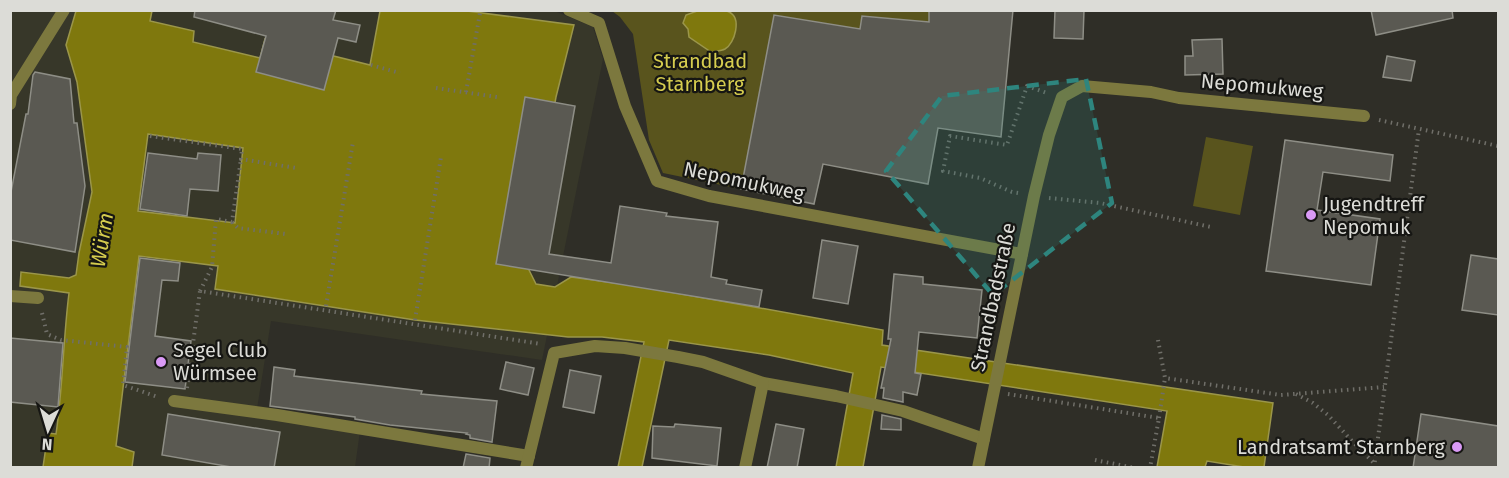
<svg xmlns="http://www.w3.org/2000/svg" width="1509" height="478" font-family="'Fira Sans',sans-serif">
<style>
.built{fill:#373729}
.green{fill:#59541d}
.water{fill:#7f780d;stroke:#9b964a;stroke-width:1.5;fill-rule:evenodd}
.building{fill:#5a5952;stroke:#8e8e86;stroke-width:1.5}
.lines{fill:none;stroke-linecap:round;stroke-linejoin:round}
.path{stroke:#706f69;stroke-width:4;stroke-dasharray:1.5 4.5;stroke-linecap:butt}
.service{stroke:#7c783e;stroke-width:12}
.minor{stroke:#7c783e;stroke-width:12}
.marked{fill:#2e857e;fill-opacity:0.2;stroke:#2e857e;stroke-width:4.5;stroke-dasharray:12 8;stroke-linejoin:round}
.poi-dot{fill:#da9af6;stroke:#161613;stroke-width:2}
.labels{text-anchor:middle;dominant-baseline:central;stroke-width:4.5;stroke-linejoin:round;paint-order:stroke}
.park-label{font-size:20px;fill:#d6cd4f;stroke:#161613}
.street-label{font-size:20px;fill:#dcdcd7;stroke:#161613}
.poi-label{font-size:20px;fill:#dcdcd7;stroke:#161613;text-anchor:start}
.water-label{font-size:21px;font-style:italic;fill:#d5cc4e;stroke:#161613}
</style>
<rect width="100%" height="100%" fill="#2f2e27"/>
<path class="built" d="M552 10 593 27 603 59 542 360 271 321 256 415 360 431 355 467H11L10 11Z"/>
<g class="green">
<path d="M612 11H987L985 27 862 16 860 29 774 16 741 189 663 173 649 140 633 34 620 17Z"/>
<path d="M1206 137 1253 146 1240 215 1193 206Z"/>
</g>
<g class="water">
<path d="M700 10C708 10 721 8 729 12 742 18 735 43 725 49 721 51 715 51 711 52L689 37 688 29 683 23 686 15Z"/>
<path d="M76 11H152L150 21 194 31 193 42 260 58 265 39 370 65 380 11H467L574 25 556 97 526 264 536 284 555 287 571 277 637 286 883 330 882 345 1273 403 1264 467H1244L1207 461 1205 467H1157L1167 411 881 367 863 467H836L853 373 769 355 669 340 642 467H618L644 342 602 337H568L415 320 215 289 218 266 139 256 116 446 134 452 132 467H43L48 433 56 434C63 387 63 340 69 293L20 286 21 272 69 278 76 275 79 253 92 192 77 82 66 45ZM148 134 243 148 235 223 138 211Z"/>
</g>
<g class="building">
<path d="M195 10H336L333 20 360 25 356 42 338 38 324 90 256 72 266 36 194 17Z"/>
<path d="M929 10H1013L1001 137 938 128 928 184 823 164 814 204 741 189 774 15 860 29 862 16 929 22Z"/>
<path d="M1055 10H1084L1083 39 1054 38Z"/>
<path d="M1371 10H1452L1453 18 1376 35Z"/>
<path d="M1222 39 1223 74 1185 75V56H1193L1192 40Z"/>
<path d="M1387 56 1415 61 1411 81 1383 77Z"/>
<path d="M35 72 70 79 74 123H77L85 186 75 252 10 240V197L26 114H28L33 75Z"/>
<path d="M525 97 575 106 549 254 611 263 620 206 667 213 666 216 718 222 711 277 727 280 726 284 762 290 759 307 496 264Z"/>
<path d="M1285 140 1393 155 1390 181 1323 172 1317 210 1380 219 1371 285 1266 271Z"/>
<path d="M148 153 197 159 198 153 221 155 218 191 190 189 187 216 140 209Z"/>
<path d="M822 240 858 246 848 304 813 298Z"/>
<path d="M1471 255 1498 259V315L1462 310Z"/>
<path d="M140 258 180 263 178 281 162 280 155 336 191 341 185 389 125 382Z"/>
<path d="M894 274 923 277V284L982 290 977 338 919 332 915 373 921 374 917 395 903 392V402L883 398 884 388H881L891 339H888Z"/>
<path d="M10 338 63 343 58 407 10 402Z"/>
<path d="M506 362 534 368 528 395 500 389Z"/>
<path d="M274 367 295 370 294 376 422 391 421 394 497 401 492 442 470 438V435L466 434 467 433 390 425 355 419V417L270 406Z"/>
<path d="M570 370 601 376 594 413 563 407Z"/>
<path d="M168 414 280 432 274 468H237L162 455Z"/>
<path d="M1421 414 1498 426V468H1413Z"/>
<path d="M882 415 901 419V430L881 429Z"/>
<path d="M675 424 721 428 717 466 652 458 653 426 674 427Z"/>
<path d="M776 424 804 429 797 468H767Z"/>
<path d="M466 454 490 458 489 468H463Z"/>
</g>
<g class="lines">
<g class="path">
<path d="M371 65 400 73"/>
<path d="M436 88 497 97"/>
<path d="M466 92 480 13"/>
<path d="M1379 120 1498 146"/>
<path d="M150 136 242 149 241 159 296 168"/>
<path d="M1018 193 1012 192 980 178 943 171 950 136 1007 145 1027 86 1047 93"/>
<path d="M1049 198 1100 203 1211 227"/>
<path d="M232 222 238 228 286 234"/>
<path d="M200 291 212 267 216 219 232 222 241 159"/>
<path d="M326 306 353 142"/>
<path d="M42 313 47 334 61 340 127 347 123 385 158 397"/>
<path d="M415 320 441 157"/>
<path d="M1158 340 1165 378 1281 395 1384 387"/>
<path d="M187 388 200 291 541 344"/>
<path d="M1008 394 1159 418 1150 468"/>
<path d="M1296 394 1313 403 1328 415 1352 441 1375 464"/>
<path d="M1159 418 1165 378"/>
<path d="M1095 460 1135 468"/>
<path d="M1374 468 1419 129"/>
</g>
<g class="service">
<path d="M10 104 11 95 64 10"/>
<path d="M10 296 38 298"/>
<path d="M174 401 277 415 529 456"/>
</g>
<g class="minor">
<path d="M569 10 599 23 625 106 657 181 709 196 1022 254"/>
<path d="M526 468 554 353 595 346 625 348 678 357 703 362 763 383 836 396 903 411 984 439"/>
<path d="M745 468 763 383"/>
<path d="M978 468 1034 196 1049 135 1062 97 1082 86 1151 92 1179 98 1364 116"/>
</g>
</g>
<path class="marked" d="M1086 79 1112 203 993 295 886 171 942 96Z"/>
<g class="poi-dot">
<circle cx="1311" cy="215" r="6"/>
<circle cx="161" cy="362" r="6"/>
<circle cx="1457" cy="447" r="6"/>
</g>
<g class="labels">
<g class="park-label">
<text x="700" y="61">Strandbad<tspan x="700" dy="23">Starnberg</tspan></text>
</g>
<g class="street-label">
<text transform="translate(1262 86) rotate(5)">Nepomukweg</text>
<text transform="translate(744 181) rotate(12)">Nepomukweg</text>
<text transform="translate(993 297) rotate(-78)">Strandbadstraße</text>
</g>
<g class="poi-label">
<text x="1323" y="204">Jugendtreff<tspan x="1323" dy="23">Nepomuk</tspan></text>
<text x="173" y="350">Segel Club<tspan x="173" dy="23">Würmsee</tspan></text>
<text x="1445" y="447" text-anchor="end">Landratsamt Starnberg</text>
</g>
<g class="water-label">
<text transform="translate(102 240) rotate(-81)">Würm</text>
</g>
</g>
<rect width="1509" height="478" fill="none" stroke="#dcdcd7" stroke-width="24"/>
<g transform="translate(48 430) rotate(184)" stroke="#161613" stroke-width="4.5" paint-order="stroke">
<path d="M0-4.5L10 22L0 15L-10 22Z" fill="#dcdcd7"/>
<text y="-9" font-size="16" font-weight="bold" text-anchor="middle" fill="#dcdcd7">N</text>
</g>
</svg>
